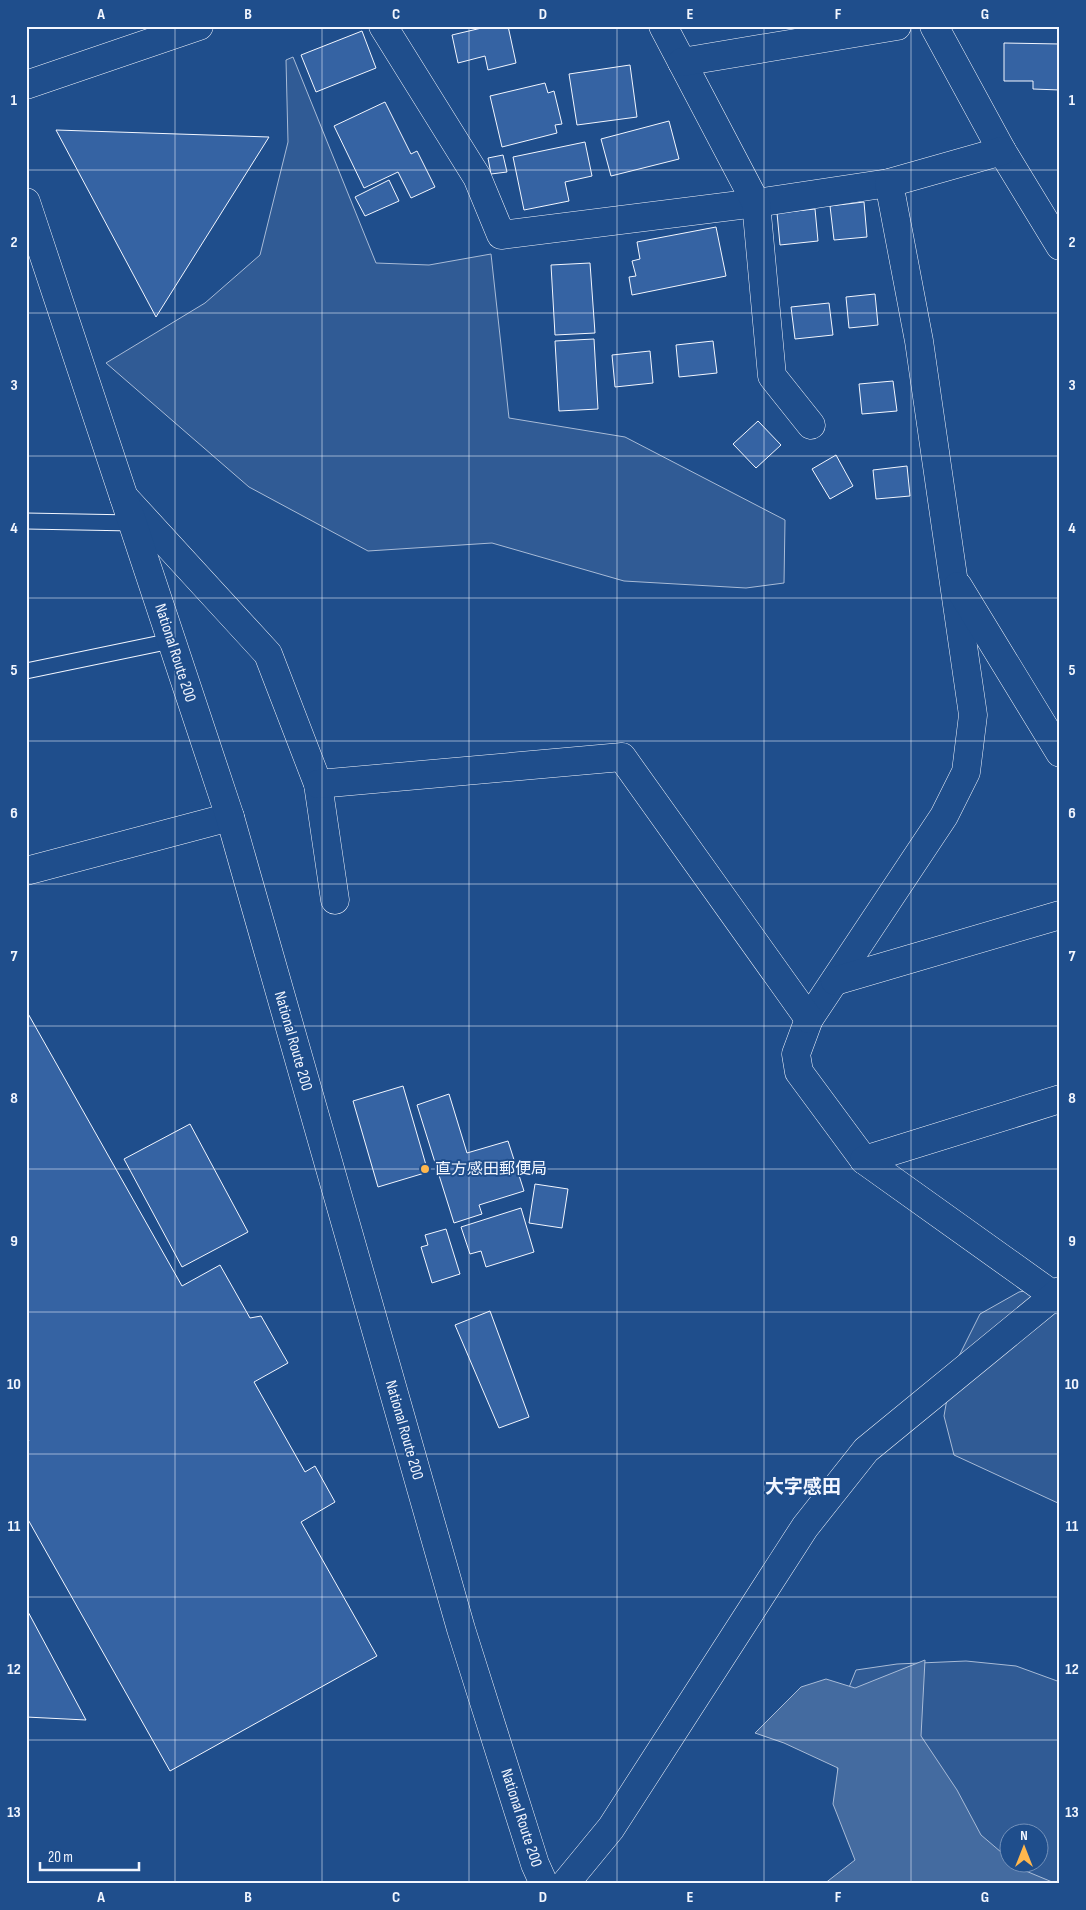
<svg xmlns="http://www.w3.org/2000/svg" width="1086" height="1910" font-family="'Sofia Sans Condensed','Noto Sans JP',sans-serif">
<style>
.built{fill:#305b95;stroke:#a8bbd7;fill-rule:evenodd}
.water{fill:#446ba0;stroke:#a8bbd7}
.building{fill:#3563a3;stroke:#f2f6ff}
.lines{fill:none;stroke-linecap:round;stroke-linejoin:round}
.lane-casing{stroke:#f2f6ff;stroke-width:17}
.street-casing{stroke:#f2f6ff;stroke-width:29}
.secondary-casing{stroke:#f2f6ff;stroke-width:29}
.highway-casing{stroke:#f2f6ff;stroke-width:29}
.lane{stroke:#1f4e8c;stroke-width:15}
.street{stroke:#1f4e8c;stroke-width:28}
.secondary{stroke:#1f4e8c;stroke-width:28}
.highway{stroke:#1f4e8c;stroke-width:28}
.grid{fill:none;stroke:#f2f6ff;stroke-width:1;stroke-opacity:0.55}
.poi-dot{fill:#ffb74d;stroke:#1f4e8c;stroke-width:2}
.labels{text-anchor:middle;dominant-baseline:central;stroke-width:4;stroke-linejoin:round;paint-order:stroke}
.street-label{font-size:16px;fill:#f2f6ff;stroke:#1f4e8c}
.poi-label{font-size:16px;fill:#f2f6ff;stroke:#1f4e8c;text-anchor:start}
.quarter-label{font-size:19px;font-weight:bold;fill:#f2f6ff;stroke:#1f4e8c}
.neatline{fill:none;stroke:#f2f6ff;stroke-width:2}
.grid-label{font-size:16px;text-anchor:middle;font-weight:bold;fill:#f2f6ff}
</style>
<rect width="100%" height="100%" fill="#1f4e8c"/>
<g class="built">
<path d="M293 57 376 263 429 265 491 254 509 418 625 437 785 520 784 583 746 588 624 581 492 543 368 551 249 487 106 363 205 303 260 255 288 142 286 60Z"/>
<path d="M1060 1284V1504L954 1455 944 1416 952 1370 980 1314 1019 1292Z"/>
<path d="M966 1661 1016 1666 1060 1682V1884H881L845 1816 835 1754 836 1720 856 1670 897 1664ZM1008 1832H1038V1862H1008Z"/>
</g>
<path class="water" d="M925 1660 921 1736 957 1790 981 1835 1008 1858V1862L1014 1863 1021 1869 1057 1884H824L855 1860 833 1804 838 1768 784 1743 755 1733 801 1687 826 1679 855 1688Z"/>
<g class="building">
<path d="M490 26H508L516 63 488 70 485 56 458 63 452 35Z"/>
<path d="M362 31 376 68 316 92 301 55Z"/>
<path d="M1004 43 1060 44V90L1033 89V81H1004Z"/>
<path d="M630 65 637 117 577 125 569 74Z"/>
<path d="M545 83 548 93 554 91 562 124 555 125 557 133 502 147 490 96Z"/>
<path d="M385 102 411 154 417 151 435 187 411 198 398 172 364 188 334 126Z"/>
<path d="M669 121 679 159 611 176 601 139Z"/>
<path d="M56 130 269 137 156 317Z"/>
<path d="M585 142 592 176 565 182 569 201 524 210 513 157Z"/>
<path d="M503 155 507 172 491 174 488 158Z"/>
<path d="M389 180 399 201 365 216 355 197Z"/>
<path d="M864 202 867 237 834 240 830 206Z"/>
<path d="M815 209 818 241 780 245 777 213Z"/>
<path d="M716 227 726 276 632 295 629 277 636 276 632 261 640 259 637 242Z"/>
<path d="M590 263 595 333 555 335 551 265Z"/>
<path d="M875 294 878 325 849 328 846 297Z"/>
<path d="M829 303 833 335 795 339 791 307Z"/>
<path d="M594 339 598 409 559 411 555 341Z"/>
<path d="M713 341 717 373 679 377 676 345Z"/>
<path d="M650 351 653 383 615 387 612 355Z"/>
<path d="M893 381 897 411 862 414 859 384Z"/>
<path d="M758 421 781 445 756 468 733 444Z"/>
<path d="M836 455 853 486 830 499 812 469Z"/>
<path d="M907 466 910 496 876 499 873 470Z"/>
<path d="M26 1010 182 1286 220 1265 250 1318 261 1316 288 1363 254 1382 305 1472 315 1466 335 1502 301 1522 377 1656 170 1771 26 1516V1443L29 1441 26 1436Z"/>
<path d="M403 1086 428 1172 378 1187 353 1101Z"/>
<path d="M449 1094 467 1153 508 1141 524 1191 479 1205 482 1214 454 1223 417 1105Z"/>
<path d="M190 1124 248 1232 182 1267 124 1159Z"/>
<path d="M535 1184 568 1189 562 1228 529 1223Z"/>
<path d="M521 1208 534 1252 486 1267 481 1251 470 1254 461 1227Z"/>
<path d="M446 1229 460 1274 432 1283 421 1247 428 1245 425 1235Z"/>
<path d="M490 1311 529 1417 499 1428 455 1325Z"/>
<path d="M26 1608 86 1720 26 1717Z"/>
</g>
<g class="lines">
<defs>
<g id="lane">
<path d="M26 521 133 523"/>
<path d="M26 671 171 641"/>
</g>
<g id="street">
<path d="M383 26 477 177 501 235 756 203 889 183"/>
<path d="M663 26 756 203 772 376 811 425"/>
<path d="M934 26 1002 151 1060 246"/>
<path d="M682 62 897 26"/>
<path d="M26 85 199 26"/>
<path d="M1002 151 889 183 919 341 973 715 966 772 944 816 809 1019 796 1054 799 1072 864 1160 1060 1300"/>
<path d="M124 497 268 654 318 784 335 900"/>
<path d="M958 586 1060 753"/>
<path d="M318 784 622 757 809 1019"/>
<path d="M26 871 230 817"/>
<path d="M835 981 1060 915"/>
<path d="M864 1160 1060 1099"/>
</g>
<path id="secondary" d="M565 1884 611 1828 805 1527 866 1450 1060 1291"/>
<path id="highway" d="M26 202 230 817 461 1629 535 1864 544 1884"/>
</defs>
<use href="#lane" class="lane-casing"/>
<use href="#street" class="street-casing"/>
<use href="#secondary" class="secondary-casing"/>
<use href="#highway" class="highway-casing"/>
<use href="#lane" class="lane"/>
<use href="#street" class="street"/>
<use href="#secondary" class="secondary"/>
<use href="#highway" class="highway"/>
</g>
<path class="grid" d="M175 26V1884M322 26V1884M469 26V1884M617 26V1884M764 26V1884M911 26V1884M26 170H1060M26 313H1060M26 456H1060M26 598H1060M26 741H1060M26 884H1060M26 1026H1060M26 1169H1060M26 1312H1060M26 1454H1060M26 1597H1060M26 1740H1060"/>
<circle class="poi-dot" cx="425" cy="1169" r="5"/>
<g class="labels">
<g class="street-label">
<text transform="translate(175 653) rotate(72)">National Route 200</text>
<text transform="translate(293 1041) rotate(74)">National Route 200</text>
<text transform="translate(404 1430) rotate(74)">National Route 200</text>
<text transform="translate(521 1818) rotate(72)">National Route 200</text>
</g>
<g class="poi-label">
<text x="435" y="1169">直方感田郵便局</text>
</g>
<g class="quarter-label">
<text x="803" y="1487">大字感田</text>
</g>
</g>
<rect width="1086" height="1910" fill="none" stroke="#1f4e8c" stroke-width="55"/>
<g transform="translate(1024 1848)"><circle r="24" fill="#1f4e8c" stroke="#7391ba"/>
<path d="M0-4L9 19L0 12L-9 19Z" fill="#ffb74d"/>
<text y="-8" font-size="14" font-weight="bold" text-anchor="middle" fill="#f2f6ff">N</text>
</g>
<path d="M40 1862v8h99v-8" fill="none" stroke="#f2f6ff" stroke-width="2.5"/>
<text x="48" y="1862" font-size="15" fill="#f2f6ff" stroke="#1f4e8c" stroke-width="4" paint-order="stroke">20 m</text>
<rect x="28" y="28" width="1030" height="1854" class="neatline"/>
<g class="grid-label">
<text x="101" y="19">A</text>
<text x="248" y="19">B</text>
<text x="396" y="19">C</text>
<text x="543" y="19">D</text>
<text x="690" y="19">E</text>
<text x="838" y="19">F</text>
<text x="985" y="19">G</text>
<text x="14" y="105">1</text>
<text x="1072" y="105">1</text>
<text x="14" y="247">2</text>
<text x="1072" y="247">2</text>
<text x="14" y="390">3</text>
<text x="1072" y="390">3</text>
<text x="14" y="533">4</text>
<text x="1072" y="533">4</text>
<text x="14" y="675">5</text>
<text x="1072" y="675">5</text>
<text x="14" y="818">6</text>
<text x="1072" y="818">6</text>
<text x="14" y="961">7</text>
<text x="1072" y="961">7</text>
<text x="14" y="1103">8</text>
<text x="1072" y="1103">8</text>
<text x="14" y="1246">9</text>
<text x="1072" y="1246">9</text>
<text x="14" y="1389">10</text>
<text x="1072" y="1389">10</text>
<text x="14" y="1531">11</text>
<text x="1072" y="1531">11</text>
<text x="14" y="1674">12</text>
<text x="1072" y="1674">12</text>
<text x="14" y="1817">13</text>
<text x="1072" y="1817">13</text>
<text x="101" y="1902">A</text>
<text x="248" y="1902">B</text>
<text x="396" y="1902">C</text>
<text x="543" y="1902">D</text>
<text x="690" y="1902">E</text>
<text x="838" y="1902">F</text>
<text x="985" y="1902">G</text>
</g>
</svg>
